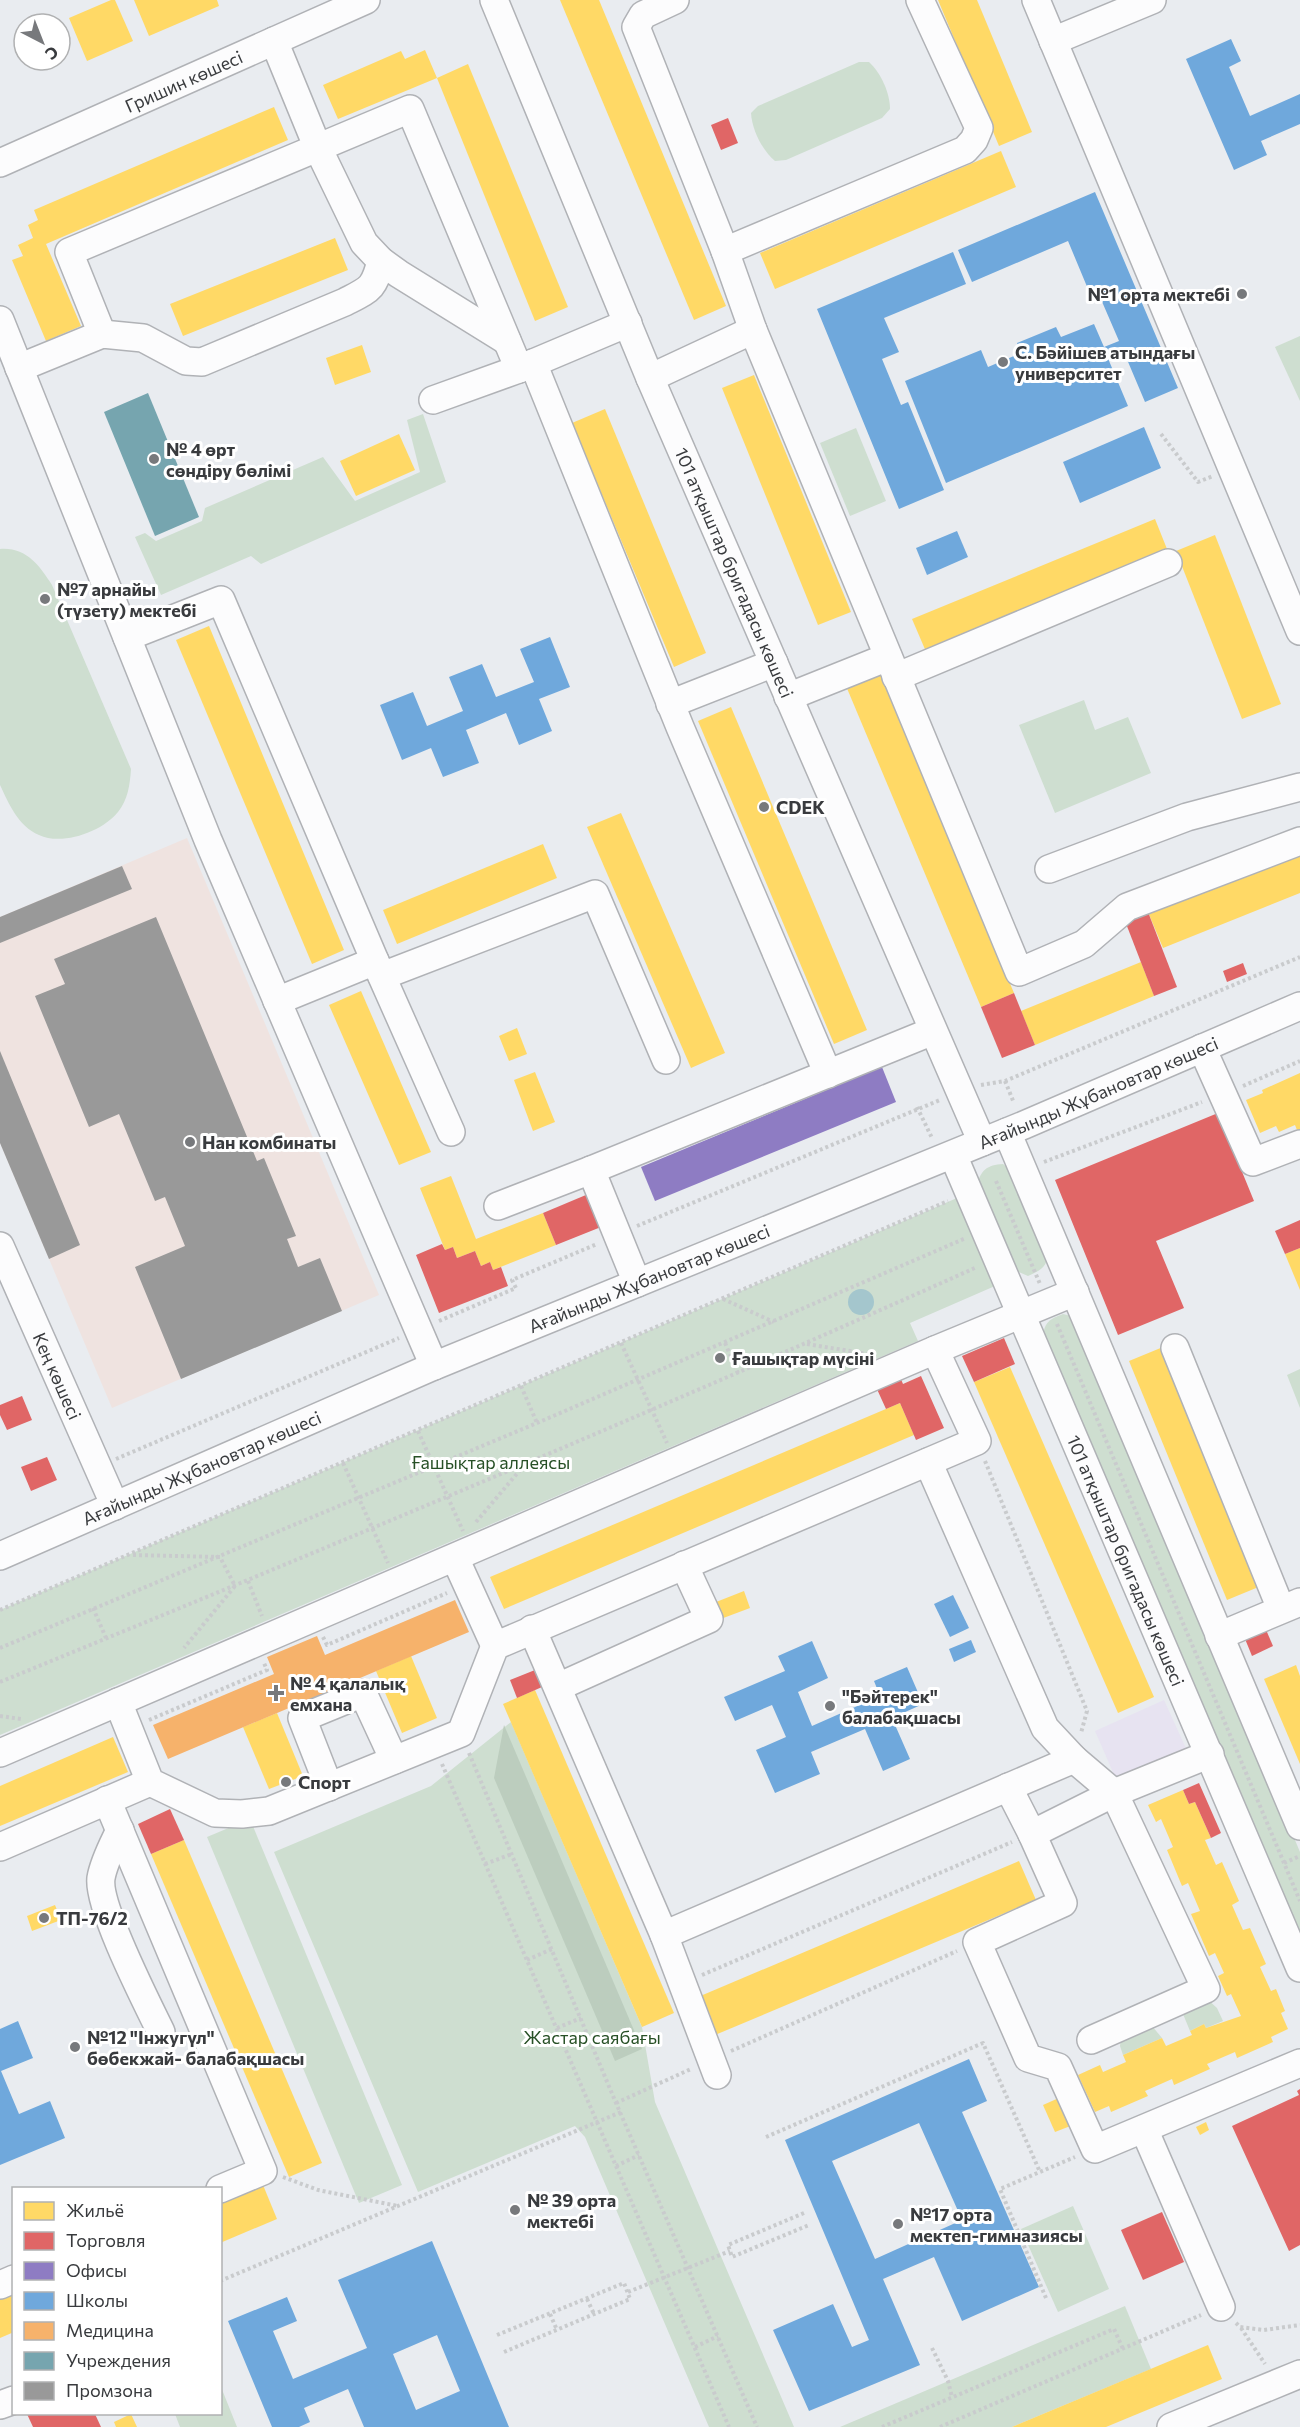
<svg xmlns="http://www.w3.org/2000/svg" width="1300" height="2427" font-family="Commissioner,sans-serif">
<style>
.commercial{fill:#e7e3f1}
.industrial{fill:#efe3e0}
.green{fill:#ceded0}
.forest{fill:#bccdbe}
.water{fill:#a4c6cd}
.homes{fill:#ffd966}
.shops{fill:#e06666}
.offices{fill:#8e7cc3}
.schools{fill:#6fa8dc;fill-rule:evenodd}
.health{fill:#f6b26b}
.public{fill:#76a5af}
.industry{fill:#999}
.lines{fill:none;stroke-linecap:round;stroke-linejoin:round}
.minor-casing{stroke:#b0b2b6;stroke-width:30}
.path{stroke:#c9cbcd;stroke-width:4;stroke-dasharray:3 3;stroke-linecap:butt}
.minor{stroke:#fcfcfd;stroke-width:27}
.poi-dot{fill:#77797c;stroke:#fff;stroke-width:2}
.labels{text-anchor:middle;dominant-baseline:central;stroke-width:6;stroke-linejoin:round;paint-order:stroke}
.street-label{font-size:18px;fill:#393b3e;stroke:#fff}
.poi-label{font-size:18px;font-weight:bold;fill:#393b3e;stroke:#fff;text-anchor:start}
.park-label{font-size:18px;fill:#275026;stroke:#fff}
</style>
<rect width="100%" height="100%" fill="#e9ecf0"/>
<path class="commercial" d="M1164 1700 1189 1755 1119 1786 1095 1731Z"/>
<path class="industrial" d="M187 838 379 1295 112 1408 0 1143V917Z"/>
<g class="green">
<path d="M859 62H869C881 73 890 93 890 109L882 118 786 160 775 161C762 150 752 130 751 113L758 106Z"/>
<path d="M1300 336V401L1275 347Z"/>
<path d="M423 414 446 482 261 564 251 556 161 595 135 537 145 533 156 541 202 521 205 508 323 457 355 501 420 472 407 420Z"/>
<path d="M856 428 886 501 850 516 820 443Z"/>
<path d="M0 549C26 547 39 565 52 585L131 769C130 784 128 800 118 812 102 832 62 846 39 835 18 826 9 804 0 785Z"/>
<path d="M1084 700 1095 730 1128 717 1151 773 1055 813 1019 725Z"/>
<path d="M1003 1164 1012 1171 1048 1256C1046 1268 1039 1271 1028 1276L1014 1270 977 1185C981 1170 987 1165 1003 1164Z"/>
<path d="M957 1198 995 1286 910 1323 918 1341 0 1735V1610Z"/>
<path d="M1063 1314 1071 1316 1077 1321 1300 1852V1943L1043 1337C1044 1322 1050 1319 1063 1314Z"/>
<path d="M1300 1369V1408L1287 1375Z"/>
<path d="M511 1722 642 2027 655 2102 794 2427H709L585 2137 575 2126 418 2192 274 1852 431 1786Z"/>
<path d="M250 1819 402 2185 359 2203 207 1837Z"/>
<path d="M1207 1999 1217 2008 1223 2021 1206 2028 1204 2024 1190 2031 1183 2014Z"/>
<path d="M1152 2026 1162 2038 1123 2055 1120 2046 1121 2038Z"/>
<path d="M1073 2206 1109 2289 1058 2312 1021 2229Z"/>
<path d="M1125 2306 1151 2369 1012 2427H840Z"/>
<path d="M221 2387 237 2427H180L175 2414H220Z"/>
</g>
<path class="forest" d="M504 1725 642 2049 615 2061 494 1778Z"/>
<circle class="water" cx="861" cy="1302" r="13"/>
<g class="homes">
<path d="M111 0H115L133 41 87 61 69 18Z"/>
<path d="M134 0H217L219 6 149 36Z"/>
<path d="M560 0H599L726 306 694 320Z"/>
<path d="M938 0H977L1032 132 999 146Z"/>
<path d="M425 50 437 78 338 119 323 85 401 51 405 59Z"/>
<path d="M468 64 568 307 535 321 437 78Z"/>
<path d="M274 107 288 140 46 244 81 326 46 341 12 260 23 256 18 245 33 238 28 225 38 220 34 210Z"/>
<path d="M1001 151 1016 187 775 289 760 253Z"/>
<path d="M335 238 348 270 183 336 170 304Z"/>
<path d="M362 345 371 372 335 385 326 358Z"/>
<path d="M754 375 851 612 818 625 722 388Z"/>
<path d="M605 409 706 653 674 667 572 423Z"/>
<path d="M399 434 415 470 356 496 340 461Z"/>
<path d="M1155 519 1169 554 927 654 912 619Z"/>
<path d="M1215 535 1281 704 1242 719 1176 551Z"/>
<path d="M209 626 344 950 312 964 176 640Z"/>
<path d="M879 672 1014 993 981 1007 846 686Z"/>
<path d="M731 707 867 1030 834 1044 698 721Z"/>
<path d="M621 813 725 1053 691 1068 587 827Z"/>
<path d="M543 844 557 878 397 944 383 910Z"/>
<path d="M1300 851V893L1163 948 1148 912Z"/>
<path d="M1141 962 1154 996 1035 1045 1021 1011Z"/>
<path d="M361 991 431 1152 399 1165 329 1005Z"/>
<path d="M517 1028 527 1054 509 1061 499 1036Z"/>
<path d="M535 1072 555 1122 533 1131 514 1080Z"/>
<path d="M1300 1073V1129L1297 1130 1295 1125 1279 1132 1276 1126 1260 1133 1246 1100 1263 1093 1262 1090Z"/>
<path d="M451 1176 476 1239 543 1213 556 1245 493 1270 490 1262 481 1266 475 1251 457 1258 453 1247 445 1250 420 1188Z"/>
<path d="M1300 1248V1290L1285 1254Z"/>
<path d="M1163 1347 1261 1586 1227 1600 1129 1361Z"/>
<path d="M1010 1367 1154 1697 1118 1713 974 1382Z"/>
<path d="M900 1403 914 1435 504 1609 490 1577Z"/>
<path d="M744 1591 750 1608 718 1620 711 1604Z"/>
<path d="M411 1656 437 1718 402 1733 376 1671Z"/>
<path d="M1296 1665 1300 1676V1764L1264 1679Z"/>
<path d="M535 1690 674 2013 642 2027 503 1704Z"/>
<path d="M277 1713 303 1776 269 1789 243 1727Z"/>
<path d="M113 1737 128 1772 0 1826V1786Z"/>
<path d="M1183 1790 1189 1804 1195 1802 1211 1838 1205 1840 1216 1865 1222 1862 1239 1901 1232 1905 1243 1930 1250 1928 1266 1964 1260 1967 1271 1991 1276 1989 1285 2011 1281 2013 1288 2029 1271 2037 1273 2042 1237 2058 1235 2052 1207 2064 1210 2069 1174 2085 1172 2079 1145 2091 1148 2096 1111 2112 1109 2106 1095 2112 1078 2075 1100 2065 1103 2072 1126 2062 1123 2055 1162 2038 1166 2046 1192 2035 1190 2031 1204 2024 1206 2028 1241 2016 1231 1994 1227 1996 1218 1976 1224 1973 1215 1953 1209 1956 1191 1914 1200 1911 1188 1883 1182 1886 1167 1850 1173 1847 1161 1819 1156 1822 1148 1805Z"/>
<path d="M184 1840 322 2163 289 2177 151 1854Z"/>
<path d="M1019 1861 1036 1900 715 2035 698 1997Z"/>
<path d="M55 1905 61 1920 32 1931 27 1916Z"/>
<path d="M1061 2097 1073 2125 1055 2132 1043 2105Z"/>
<path d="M1206 2122 1209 2130 1200 2135 1196 2127Z"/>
<path d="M263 2185 277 2219 220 2243V2203Z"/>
<path d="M14 2291V2332L0 2338V2297Z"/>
<path d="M1208 2345 1222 2379 1106 2427H1012Z"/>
<path d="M131 2414 137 2427H116L114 2422Z"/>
</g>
<g class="shops">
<path d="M728 118 738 143 721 150 711 125Z"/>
<path d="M1148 912 1177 987 1154 996 1125 921Z"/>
<path d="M1243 963 1247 974 1227 982 1223 971Z"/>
<path d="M1014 993 1035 1045 1002 1058 981 1007Z"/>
<path d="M1218 1113 1254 1201 1156 1241 1184 1308 1118 1335 1055 1180Z"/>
<path d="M593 1192 606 1225 556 1245 543 1213Z"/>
<path d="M1300 1220V1248L1285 1254 1275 1231Z"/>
<path d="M442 1244 445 1250 453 1247 457 1258 475 1251 481 1266 490 1262 493 1270 501 1267 508 1286 439 1313 416 1255Z"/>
<path d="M1004 1338 1015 1364 974 1382 962 1356Z"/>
<path d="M921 1376 944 1428 916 1440 900 1403 886 1409 876 1387 900 1377 903 1384Z"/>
<path d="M22 1396 32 1420 7 1430 0 1415V1405Z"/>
<path d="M47 1457 57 1480 31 1491 21 1467Z"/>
<path d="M1264 1625 1273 1646 1252 1656 1243 1634Z"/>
<path d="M535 1670 542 1687 517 1698 510 1680Z"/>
<path d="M1199 1783 1221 1833 1211 1838 1195 1802 1189 1804 1183 1790Z"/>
<path d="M170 1809 184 1840 151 1854 138 1824Z"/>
<path d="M1300 2089V2245L1289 2251 1232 2126 1299 2095 1297 2091Z"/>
<path d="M1162 2212 1184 2262 1143 2280 1121 2230Z"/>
<path d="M27 2414H95L101 2427H33Z"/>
</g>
<path class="offices" d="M882 1067 896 1102 655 1201 641 1167Z"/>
<g class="schools">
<path d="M1231 39 1241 61 1229 67 1250 116 1300 94V124L1261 141 1267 155 1234 170 1186 59Z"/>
<path d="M1095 192 1178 388 1145 402 1123 350 1114 353 1107 356 1128 406 946 483 905 381 981 350 988 367 1021 353 1017 343 1056 327 1061 337 1094 324 1104 347 1119 341 1100 297 1093 301 1068 241 972 282 958 250Z"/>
<path d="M953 252 966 284 884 318 899 352 882 359 901 405 908 402 944 490 899 509 817 309Z"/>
<path d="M1144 427 1161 468 1080 503 1063 462Z"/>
<path d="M957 531 968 557 927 575 916 548Z"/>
<path d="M550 637 570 687 539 699 552 731 519 745 506 713 466 730 479 763 443 777 431 748 402 760 380 705 413 692 427 726 463 711 449 677 482 664 496 697 534 682 520 649Z"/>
<path d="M953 1595 969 1628 950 1637 934 1604Z"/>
<path d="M971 1640 976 1652 954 1662 949 1649Z"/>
<path d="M812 1641 828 1678 798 1692 812 1726 880 1696 874 1681 907 1667 923 1704 892 1718 910 1759 883 1771 865 1729 811 1752 820 1774 775 1793 756 1750 786 1737 772 1705 735 1721 724 1697 785 1671 778 1656Z"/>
<path d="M18 2021 33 2058 1 2071 19 2114 50 2101 65 2138 0 2165V2029Z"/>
<path d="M969 2059 987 2101 962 2112 1039 2287 962 2321 934 2257 883 2279 920 2365 809 2411 773 2330 833 2304 852 2347 869 2340 785 2140ZM919 2123 962 2220 875 2259 832 2161Z"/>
<path d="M432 2241 509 2427H364L348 2389 304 2408 310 2422 299 2427H272L228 2321 287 2297 297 2321 273 2331 293 2379 367 2348 338 2280ZM437 2335 460 2391 416 2410 393 2354Z"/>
</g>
<path class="health" d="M455 1600 469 1632 168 1759 153 1725 274 1674 267 1657 317 1636 325 1655Z"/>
<path class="public" d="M148 393 199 517 155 536 104 412Z"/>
<g class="industry">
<path d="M122 866 132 889 0 943V917Z"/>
<path d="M156 917 257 1161 264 1158 296 1236 287 1239 298 1267 320 1258 342 1311 181 1379 135 1267 185 1246 165 1197 155 1201 119 1114 89 1127 35 996 65 984 54 959Z"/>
<path d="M0 1051 80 1245 49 1259 0 1143Z"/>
</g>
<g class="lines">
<defs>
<g id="minor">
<path id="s1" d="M494 0 650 378 982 1142"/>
<path d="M675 0 643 15 636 27 725 251 753 330 1019 972 1084 944 1127 907 1300 841"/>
<path d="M1036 0 1300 631"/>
<path d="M274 41 317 146 364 243 381 261 399 274 507 341"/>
<path d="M1053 41 1152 0"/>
<path id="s2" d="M0 163 366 0"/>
<path d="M725 251 965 150 974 140 979 128 920 0"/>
<path d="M0 320 208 840 434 1366"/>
<path d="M102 334 69 252 410 109 519 369"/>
<path d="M533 363 680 727 828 1074"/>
<path d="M19 368 102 334 143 338 186 361 202 362 345 302C370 289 374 289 381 261"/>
<path d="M650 378 753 330"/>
<path d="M433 400 519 369 628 323"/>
<path d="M127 637 221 600 375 961 451 1132"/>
<path d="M896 677 1168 563"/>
<path d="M788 697 888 657"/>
<path d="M670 704 774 663"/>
<path d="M1049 869 1187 817 1300 787"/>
<path d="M382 976 595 894 666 1060"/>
<path d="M277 1001 375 961"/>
<path d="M1202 1048 1253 1162 1300 1144"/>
<path d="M1007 1132 1300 1826"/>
<path id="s3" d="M953 1155 1300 1968"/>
<path d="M591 1170 637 1283"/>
<path d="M498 1206 591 1170 933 1031"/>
<path id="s4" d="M0 1246 115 1506"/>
<path d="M1175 1348 1281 1609"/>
<path d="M928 1462 1045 1728 1074 1759 1114 1793 1206 1989 1091 2040"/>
<path id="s5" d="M0 1556 434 1366 1024 1125 1300 1006"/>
<path d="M455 1558 495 1646"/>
<path d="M532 1629 664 1935 717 2075"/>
<path d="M1219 1636 1300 1602"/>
<path d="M558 1687 709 1619 684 1565"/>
<path d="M118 1702 150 1782 215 1813 242 1814 269 1811 461 1733 495 1646 977 1441 935 1350"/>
<path d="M0 1753 935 1350 1075 1292"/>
<path d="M1210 1754 1114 1793 1032 1834 1063 1903 977 1942 1028 2058 1058 2067 1095 2149 1300 2063"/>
<path d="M329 1787 302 1718 363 1693 394 1760"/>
<path d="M1008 1787 1032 1834"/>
<path d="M107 1800 263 2171 220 2189"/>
<path d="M120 1830C113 1845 104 1861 101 1878 97 1906 147 2003 161 2032"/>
<path d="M0 1847 150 1782"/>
<path d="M664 1935 1074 1759"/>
<path d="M1144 2129 1221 2307"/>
<path d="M0 2285 14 2279"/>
<path d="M0 2405 14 2400"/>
<path d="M1171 2427 1300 2374"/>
</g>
</defs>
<use href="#minor" class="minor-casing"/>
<g class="path">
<path d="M1161 434 1198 482 1213 476"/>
<path d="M1005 1081 1014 1103"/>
<path d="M981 1085 1005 1081 1300 957"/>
<path d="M1243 1086 1300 1061"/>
<path d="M917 1107 932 1138"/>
<path d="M1044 1162 1202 1102"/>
<path d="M996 1181 1040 1284"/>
<path d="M637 1226 940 1100"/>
<path d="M723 1299 774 1322"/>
<path d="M439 1321 516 1288 512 1280 597 1244"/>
<path d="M1057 1324 1300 1901"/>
<path d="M621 1343 667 1443"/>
<path d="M725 1343 738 1373"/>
<path d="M807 1344 868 1354"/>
<path d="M521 1386 537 1423"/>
<path d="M418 1431 463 1531"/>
<path d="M116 1459 399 1338"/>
<path d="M985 1461 1087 1711 1081 1733"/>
<path d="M343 1463 388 1563"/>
<path d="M476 1522 526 1463"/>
<path d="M133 1555 220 1557 235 1586 184 1648"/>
<path d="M248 1581 262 1616"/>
<path d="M93 1608 106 1638"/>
<path d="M0 1610 948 1201"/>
<path d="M323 1637 327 1645 447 1593"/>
<path d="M0 1648 537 1423 966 1238"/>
<path d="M0 1682C327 1548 654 1412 977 1267"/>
<path d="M0 1716 21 1719"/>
<path d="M149 1720 267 1670 264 1663"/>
<path d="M469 1753 616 2103 757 2427"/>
<path d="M442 1764 729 2427"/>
<path d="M1284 1863 1300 1856"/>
<path d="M485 1864 512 1854"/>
<path d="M527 1960 552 1949"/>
<path d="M702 1975 1012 1842"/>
<path d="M557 2028 581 2018"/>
<path d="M731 2051 957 1951"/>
<path d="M616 2103 691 2069"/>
<path d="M766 2137 983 2043 1040 2172"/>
<path d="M616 2166 639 2155"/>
<path d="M283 2177 318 2190 398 2206"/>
<path d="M804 2213 728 2245 732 2257 809 2225"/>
<path d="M220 2281 621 2112"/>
<path d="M628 2292 730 2251"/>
<path d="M1046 2298 1000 2189 1075 2157"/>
<path d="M587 2299 594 2314"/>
<path d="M550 2314 557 2330"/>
<path d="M1236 2323 1240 2327 1264 2330 1300 2325"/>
<path d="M1241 2328 1265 2364"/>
<path d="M497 2335 624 2283 630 2299 504 2352"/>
<path d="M695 2347 718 2336"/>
<path d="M932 2348 948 2381 952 2397"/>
<path d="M882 2427 1114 2329 1123 2349"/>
<path d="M940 2427 1201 2315"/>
</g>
<use href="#minor" class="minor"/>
</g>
<g class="poi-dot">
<circle cx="1242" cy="294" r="6"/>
<circle cx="1003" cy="362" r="6"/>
<circle cx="154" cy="459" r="6"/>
<circle cx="45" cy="599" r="6"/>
<circle cx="764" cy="807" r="6"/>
<circle cx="190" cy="1142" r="6"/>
<circle cx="720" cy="1358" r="6"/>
<path d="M273 1684h6v6h6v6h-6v6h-6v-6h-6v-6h6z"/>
<circle cx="830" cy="1706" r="6"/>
<circle cx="286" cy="1782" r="6"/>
<circle cx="44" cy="1918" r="6"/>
<circle cx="75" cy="2047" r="6"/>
<circle cx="515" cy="2210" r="6"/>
<circle cx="898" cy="2224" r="6"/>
</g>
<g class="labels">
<g class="street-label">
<text stroke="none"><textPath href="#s2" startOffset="201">Гришин көшесі</textPath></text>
<text stroke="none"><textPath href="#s1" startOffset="621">101 атқыштар бригадасы көшесі</textPath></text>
<text stroke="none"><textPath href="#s5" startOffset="1192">Ағайынды Жұбановтар көшесі</textPath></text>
<text stroke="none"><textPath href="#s5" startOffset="706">Ағайынды Жұбановтар көшесі</textPath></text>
<text stroke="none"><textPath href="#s4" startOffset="142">Кең көшесі</textPath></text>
<text stroke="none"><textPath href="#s5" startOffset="220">Ағайынды Жұбановтар көшесі</textPath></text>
<text stroke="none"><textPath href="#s3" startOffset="441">101 атқыштар бригадасы көшесі</textPath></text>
</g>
<g class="poi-label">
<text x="1230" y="294" text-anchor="end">№1 орта мектебі</text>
<text x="1015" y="352">С. Бәйішев атындағы<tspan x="1015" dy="21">университет</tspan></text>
<text x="166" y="449">№ 4 өрт<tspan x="166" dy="21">сөндіру бөлімі</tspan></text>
<text x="57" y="589">№7 арнайы<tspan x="57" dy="21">(түзету) мектебі</tspan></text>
<text x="776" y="807">CDEK</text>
<text x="202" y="1142">Нан комбинаты</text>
<text x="732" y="1358">Ғашықтар мүсіні</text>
<text x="290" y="1683">№ 4 қалалық<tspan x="290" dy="21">емхана</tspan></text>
<text x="842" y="1696">"Бәйтерек"<tspan x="842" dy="21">балабақшасы</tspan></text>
<text x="298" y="1782">Спорт</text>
<text x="56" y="1918">ТП-76/2</text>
<text x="87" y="2037">№12 "Інжугүл"<tspan x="87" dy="21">бөбекжай- балабақшасы</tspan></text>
<text x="527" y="2200">№ 39 орта<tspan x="527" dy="21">мектебі</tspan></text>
<text x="910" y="2214">№17 орта<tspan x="910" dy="21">мектеп-гимназиясы</tspan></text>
</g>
<g class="park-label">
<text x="491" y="1462">Ғашықтар аллеясы</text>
<text x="592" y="2037">Жастар саябағы</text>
</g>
</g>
<rect x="12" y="2187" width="210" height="228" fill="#ffffff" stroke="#b0b1b2" stroke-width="1.5"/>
<rect x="24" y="2202" width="30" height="18" fill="#ffd966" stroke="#b0b1b2" stroke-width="1.5"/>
<text x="66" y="2217" font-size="18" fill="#393b3e">Жильё</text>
<rect x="24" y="2232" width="30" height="18" fill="#e06666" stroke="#b0b1b2" stroke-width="1.5"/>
<text x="66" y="2247" font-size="18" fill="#393b3e">Торговля</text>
<rect x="24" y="2262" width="30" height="18" fill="#8e7cc3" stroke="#b0b1b2" stroke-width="1.5"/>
<text x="66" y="2277" font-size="18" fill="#393b3e">Офисы</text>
<rect x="24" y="2292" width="30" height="18" fill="#6fa8dc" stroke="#b0b1b2" stroke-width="1.5"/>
<text x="66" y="2307" font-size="18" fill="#393b3e">Школы</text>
<rect x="24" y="2322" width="30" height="18" fill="#f6b26b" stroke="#b0b1b2" stroke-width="1.5"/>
<text x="66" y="2337" font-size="18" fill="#393b3e">Медицина</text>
<rect x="24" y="2352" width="30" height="18" fill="#76a5af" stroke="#b0b1b2" stroke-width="1.5"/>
<text x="66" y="2367" font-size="18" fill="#393b3e">Учреждения</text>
<rect x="24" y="2382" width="30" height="18" fill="#999999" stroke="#b0b1b2" stroke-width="1.5"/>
<text x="66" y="2397" font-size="18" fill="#393b3e">Промзона</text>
<g transform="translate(42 42) rotate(138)"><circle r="28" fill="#ffffff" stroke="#b0b1b2" stroke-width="1.5"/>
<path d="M0-4.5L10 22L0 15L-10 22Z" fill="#77797c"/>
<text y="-9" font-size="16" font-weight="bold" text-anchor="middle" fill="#393b3e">С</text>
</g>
</svg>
